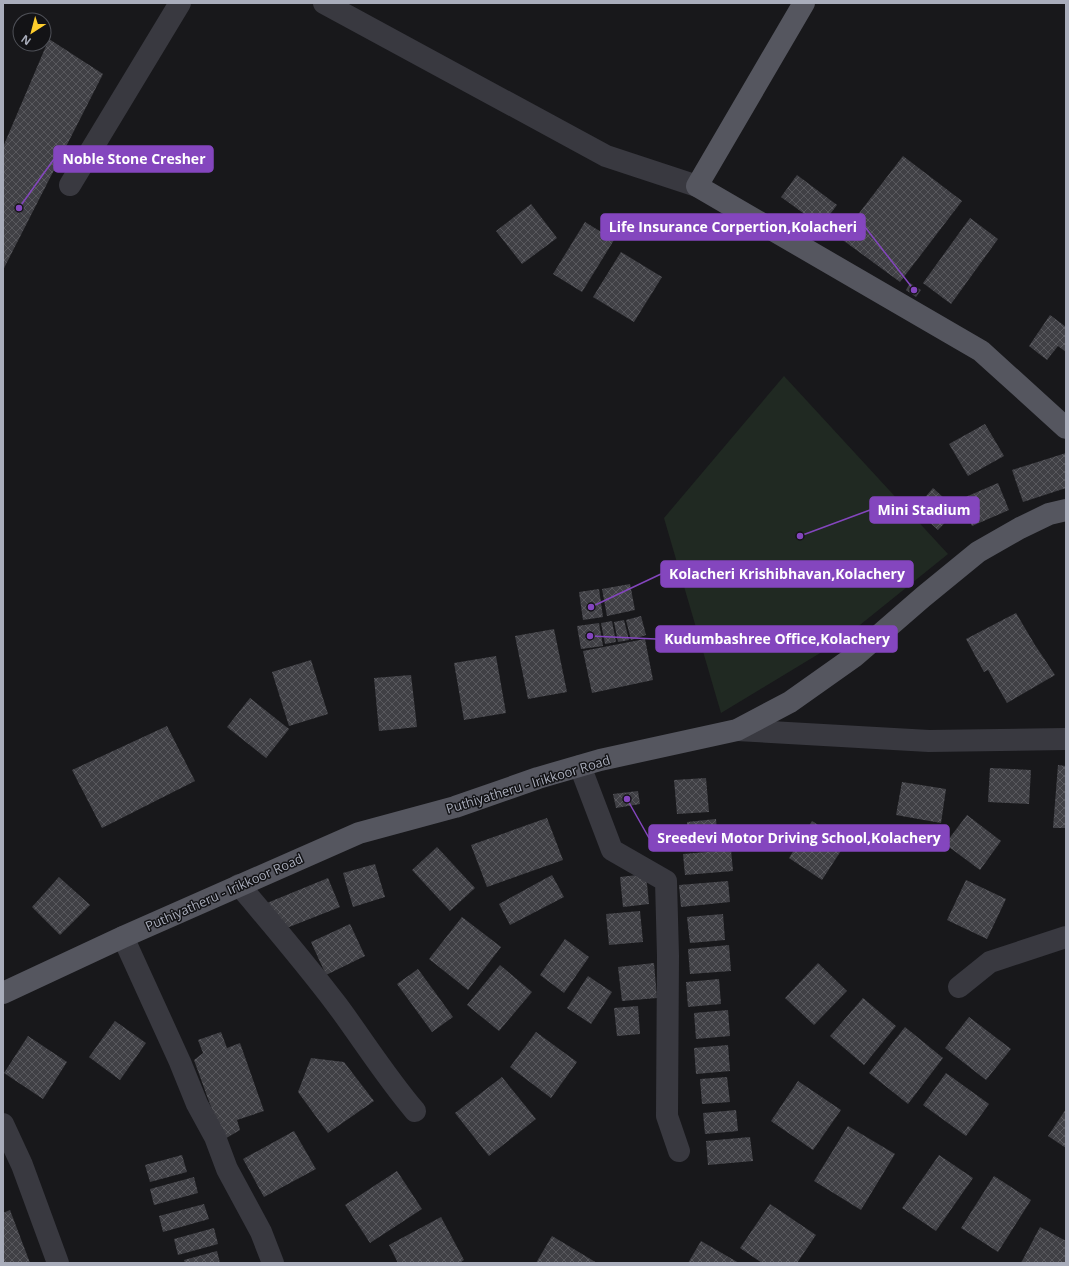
<svg xmlns="http://www.w3.org/2000/svg" width="1069" height="1266" font-family="'Open Sans',sans-serif">
<style>
.pitch{fill:#202922}
.building{fill:url(#building-cross-hatch)}
.lines{fill:none;stroke-linecap:round;stroke-linejoin:round}
.minor{stroke:#393940;stroke-width:22}
.major{stroke:#55565f;stroke-width:22}
.labels{text-anchor:middle;dominant-baseline:central;stroke-width:3;stroke-linejoin:round;paint-order:stroke}
.street-label{font-size:13px;fill:#a9adbb;stroke:#131316}
.leader{fill:none;stroke:#8446be;stroke-width:1.5}
.callout-dot{fill:#8446be;stroke:#131316;stroke-width:1.5}
.callout{fill:#8446be;stroke:#8446be;stroke-width:1.5}
.callout-label{font-size:14px;text-anchor:middle;font-weight:bold;fill:#fff}
</style>
<defs>
<pattern id="building-cross-hatch" width="8" height="8" patternUnits="userSpaceOnUse"><rect width="8" height="8" fill="#404045"/><path d="M0 0l8 8M0 8l8-8" fill="none" stroke="#59595e"/></pattern>
</defs>
<rect width="100%" height="100%" fill="#18181b"/>
<path class="pitch" d="M784 376 948 554 840 641 721 713 664 518Z"/>
<g class="building">
<path d="M49 39 103 74 3 270V147Z"/>
<path d="M903 156 962 201 900 282 840 238Z"/>
<path d="M797 175 837 205 821 226 781 197Z"/>
<path d="M531 204 557 238 522 264 496 231Z"/>
<path d="M970 218 998 239 951 304 923 283Z"/>
<path d="M585 222 614 240 582 292 553 274Z"/>
<path d="M621 252 662 277 634 322 593 297Z"/>
<path d="M910 283 921 290 916 297 906 290Z"/>
<path d="M1050 315 1066 327V352L1058 346 1047 360 1029 346Z"/>
<path d="M985 424 1004 456 968 476 949 444Z"/>
<path d="M1066 453V488L1023 502 1012 470Z"/>
<path d="M998 483 1009 510 972 526 961 499Z"/>
<path d="M933 488 957 510 938 530 915 509Z"/>
<path d="M630 584 635 610 607 616 602 589Z"/>
<path d="M599 589 603 617 583 620 579 592Z"/>
<path d="M1016 613 1035 645 1055 675 1007 703 988 670 984 672 966 639Z"/>
<path d="M641 616 646 635 631 640 626 620Z"/>
<path d="M624 620 629 640 618 642 614 622Z"/>
<path d="M612 621 616 642 605 644 601 623Z"/>
<path d="M599 623 603 646 581 649 577 626Z"/>
<path d="M554 629 567 692 528 699 515 636Z"/>
<path d="M645 639 653 680 592 693 583 651Z"/>
<path d="M496 656 506 713 464 720 454 663Z"/>
<path d="M311 660 328 714 289 726 272 672Z"/>
<path d="M411 675 417 727 379 731 374 678Z"/>
<path d="M250 698 289 729 266 758 227 727Z"/>
<path d="M167 726 195 781 102 828 72 770Z"/>
<path d="M1058 765 1066 766V828H1053Z"/>
<path d="M990 768 1031 770 1029 804 988 802Z"/>
<path d="M706 778 709 812 677 814 674 780Z"/>
<path d="M902 782 946 789 941 823 896 815Z"/>
<path d="M638 791 640 804 616 808 613 794Z"/>
<path d="M967 815 1001 841 980 870 945 844Z"/>
<path d="M547 818 563 860 487 887 471 845Z"/>
<path d="M716 819 718 841 689 844 687 822Z"/>
<path d="M812 821 846 843 822 880 789 858Z"/>
<path d="M437 847 475 888 450 911 412 870Z"/>
<path d="M731 850 733 871 685 875 683 854Z"/>
<path d="M375 864 385 897 353 907 343 873Z"/>
<path d="M646 874 649 904 623 907 620 877Z"/>
<path d="M552 875 564 897 510 925 499 904Z"/>
<path d="M59 877 90 905 60 935 32 907Z"/>
<path d="M328 878 340 907 279 931 267 903Z"/>
<path d="M966 880 1006 899 987 939 947 920Z"/>
<path d="M728 881 730 902 681 907 679 885Z"/>
<path d="M640 911 643 942 609 945 606 914Z"/>
<path d="M723 914 725 940 690 943 687 917Z"/>
<path d="M462 917 501 947 468 990 429 959Z"/>
<path d="M350 924 365 956 326 975 311 942Z"/>
<path d="M565 939 589 957 564 993 540 975Z"/>
<path d="M729 945 731 971 690 974 688 949Z"/>
<path d="M654 963 657 998 622 1001 618 967Z"/>
<path d="M818 963 847 991 814 1025 785 998Z"/>
<path d="M500 965 532 992 499 1031 467 1005Z"/>
<path d="M418 969 453 1017 432 1032 397 984Z"/>
<path d="M588 976 612 992 591 1024 567 1008Z"/>
<path d="M719 979 721 1004 688 1007 686 982Z"/>
<path d="M863 998 896 1026 864 1065 830 1036Z"/>
<path d="M638 1006 640 1034 617 1036 614 1008Z"/>
<path d="M728 1010 730 1036 696 1039 694 1013Z"/>
<path d="M969 1017 1011 1049 986 1080 945 1048Z"/>
<path d="M115 1021 146 1043 120 1080 89 1057Z"/>
<path d="M905 1027 943 1058 908 1104 869 1073Z"/>
<path d="M221 1032 227 1048 240 1043 264 1111 237 1120 240 1130 223 1140 194 1060 203 1053 198 1040Z"/>
<path d="M536 1032 577 1062 551 1098 510 1067Z"/>
<path d="M28 1036 67 1062 43 1099 4 1073Z"/>
<path d="M728 1045 730 1071 696 1074 694 1048Z"/>
<path d="M311 1058 344 1062 374 1101 328 1133 298 1092Z"/>
<path d="M946 1073 989 1104 966 1136 923 1105Z"/>
<path d="M502 1077 536 1119 489 1156 455 1113Z"/>
<path d="M727 1077 730 1102 702 1104 700 1079Z"/>
<path d="M798 1081 841 1110 813 1150 771 1121Z"/>
<path d="M1066 1109V1148L1048 1136Z"/>
<path d="M736 1110 738 1131 705 1134 703 1113Z"/>
<path d="M848 1126 895 1154 861 1210 814 1181Z"/>
<path d="M294 1131 316 1169 264 1197 243 1159Z"/>
<path d="M750 1137 753 1161 708 1165 706 1141Z"/>
<path d="M182 1155 187 1172 150 1182 145 1165Z"/>
<path d="M939 1155 973 1178 936 1231 902 1208Z"/>
<path d="M397 1171 422 1209 370 1243 345 1205Z"/>
<path d="M994 1176 1031 1200 998 1252 961 1228Z"/>
<path d="M194 1177 198 1193 154 1205 150 1189Z"/>
<path d="M204 1204 209 1219 163 1232 159 1216Z"/>
<path d="M770 1204 816 1235 797 1263H762L740 1248Z"/>
<path d="M10 1210 30 1263H3V1213Z"/>
<path d="M441 1217 464 1260 459 1263H398L389 1245Z"/>
<path d="M1040 1227 1066 1241V1263H1021Z"/>
<path d="M214 1228 218 1244 178 1255 174 1239Z"/>
<path d="M552 1236 597 1263H536Z"/>
<path d="M701 1241 739 1263H688Z"/>
<path d="M217 1251 220 1263H185L184 1260Z"/>
</g>
<g class="lines">
<g class="minor">
<path d="M324 3 606 156 697 186"/>
<path d="M70 185 180 3"/>
<path d="M737 730 929 741 1066 739"/>
<path d="M580 766 612 850 666 881 668 956 667 1116 679 1151"/>
<path d="M239 885C273 925 306 964 337 1005 363 1040 386 1077 415 1111"/>
<path d="M123 937 180 1062 197 1104 215 1137 227 1169 261 1232 273 1263"/>
<path d="M959 987 990 962 1066 937"/>
<path d="M3 1124 22 1165 58 1263"/>
</g>
<g class="major">
<path d="M804 3 697 186 981 351 1066 428"/>
<path d="M3 993 123 937 359 833 455 807 538 778 600 760 737 730 790 702 855 656 923 597 978 552 1020 528 1049 514 1066 510"/>
</g>
</g>
<g class="labels">
<g class="street-label">
<text transform="translate(528 784) rotate(-17)">Puthiyatheru - Irikkoor Road</text>
<text transform="translate(224 892) rotate(-24)">Puthiyatheru - Irikkoor Road</text>
</g>
</g>
<path class="leader" d="M19 208L54 159M914 290L865 227M800 536L870 510M591 607L661 574M590 636L656 639M627 799L649 838"/>
<g class="callout-dot">
<circle cx="19" cy="208" r="4"/>
<circle cx="914" cy="290" r="4"/>
<circle cx="800" cy="536" r="4"/>
<circle cx="591" cy="607" r="4"/>
<circle cx="590" cy="636" r="4"/>
<circle cx="627" cy="799" r="4"/>
</g>
<g class="callout">
<rect x="54" y="146" width="159" height="26" rx="4"/>
<rect x="601" y="214" width="264" height="26" rx="4"/>
<rect x="870" y="497" width="109" height="26" rx="4"/>
<rect x="661" y="561" width="252" height="26" rx="4"/>
<rect x="656" y="626" width="241" height="26" rx="4"/>
<rect x="649" y="825" width="300" height="26" rx="4"/>
</g>
<g class="callout-label">
<text x="134" y="164">Noble Stone Cresher</text>
<text x="733" y="232">Life Insurance Corpertion,Kolacheri</text>
<text x="924" y="515">Mini Stadium</text>
<text x="787" y="579">Kolacheri Krishibhavan,Kolachery</text>
<text x="777" y="644">Kudumbashree Office,Kolachery</text>
<text x="799" y="843">Sreedevi Motor Driving School,Kolachery</text>
</g>
<rect width="1069" height="1266" fill="none" stroke="#a9adbb" stroke-width="8"/>
<g transform="translate(32 32) rotate(216)"><circle r="19" fill="#131316" stroke="#4f5158"/>
<path d="M0-3L7 15L0 10L-7 15Z" fill="#ffce2c"/>
<text y="-6" font-size="11" font-weight="bold" text-anchor="middle" fill="#a9adbb">N</text>
</g>
</svg>
